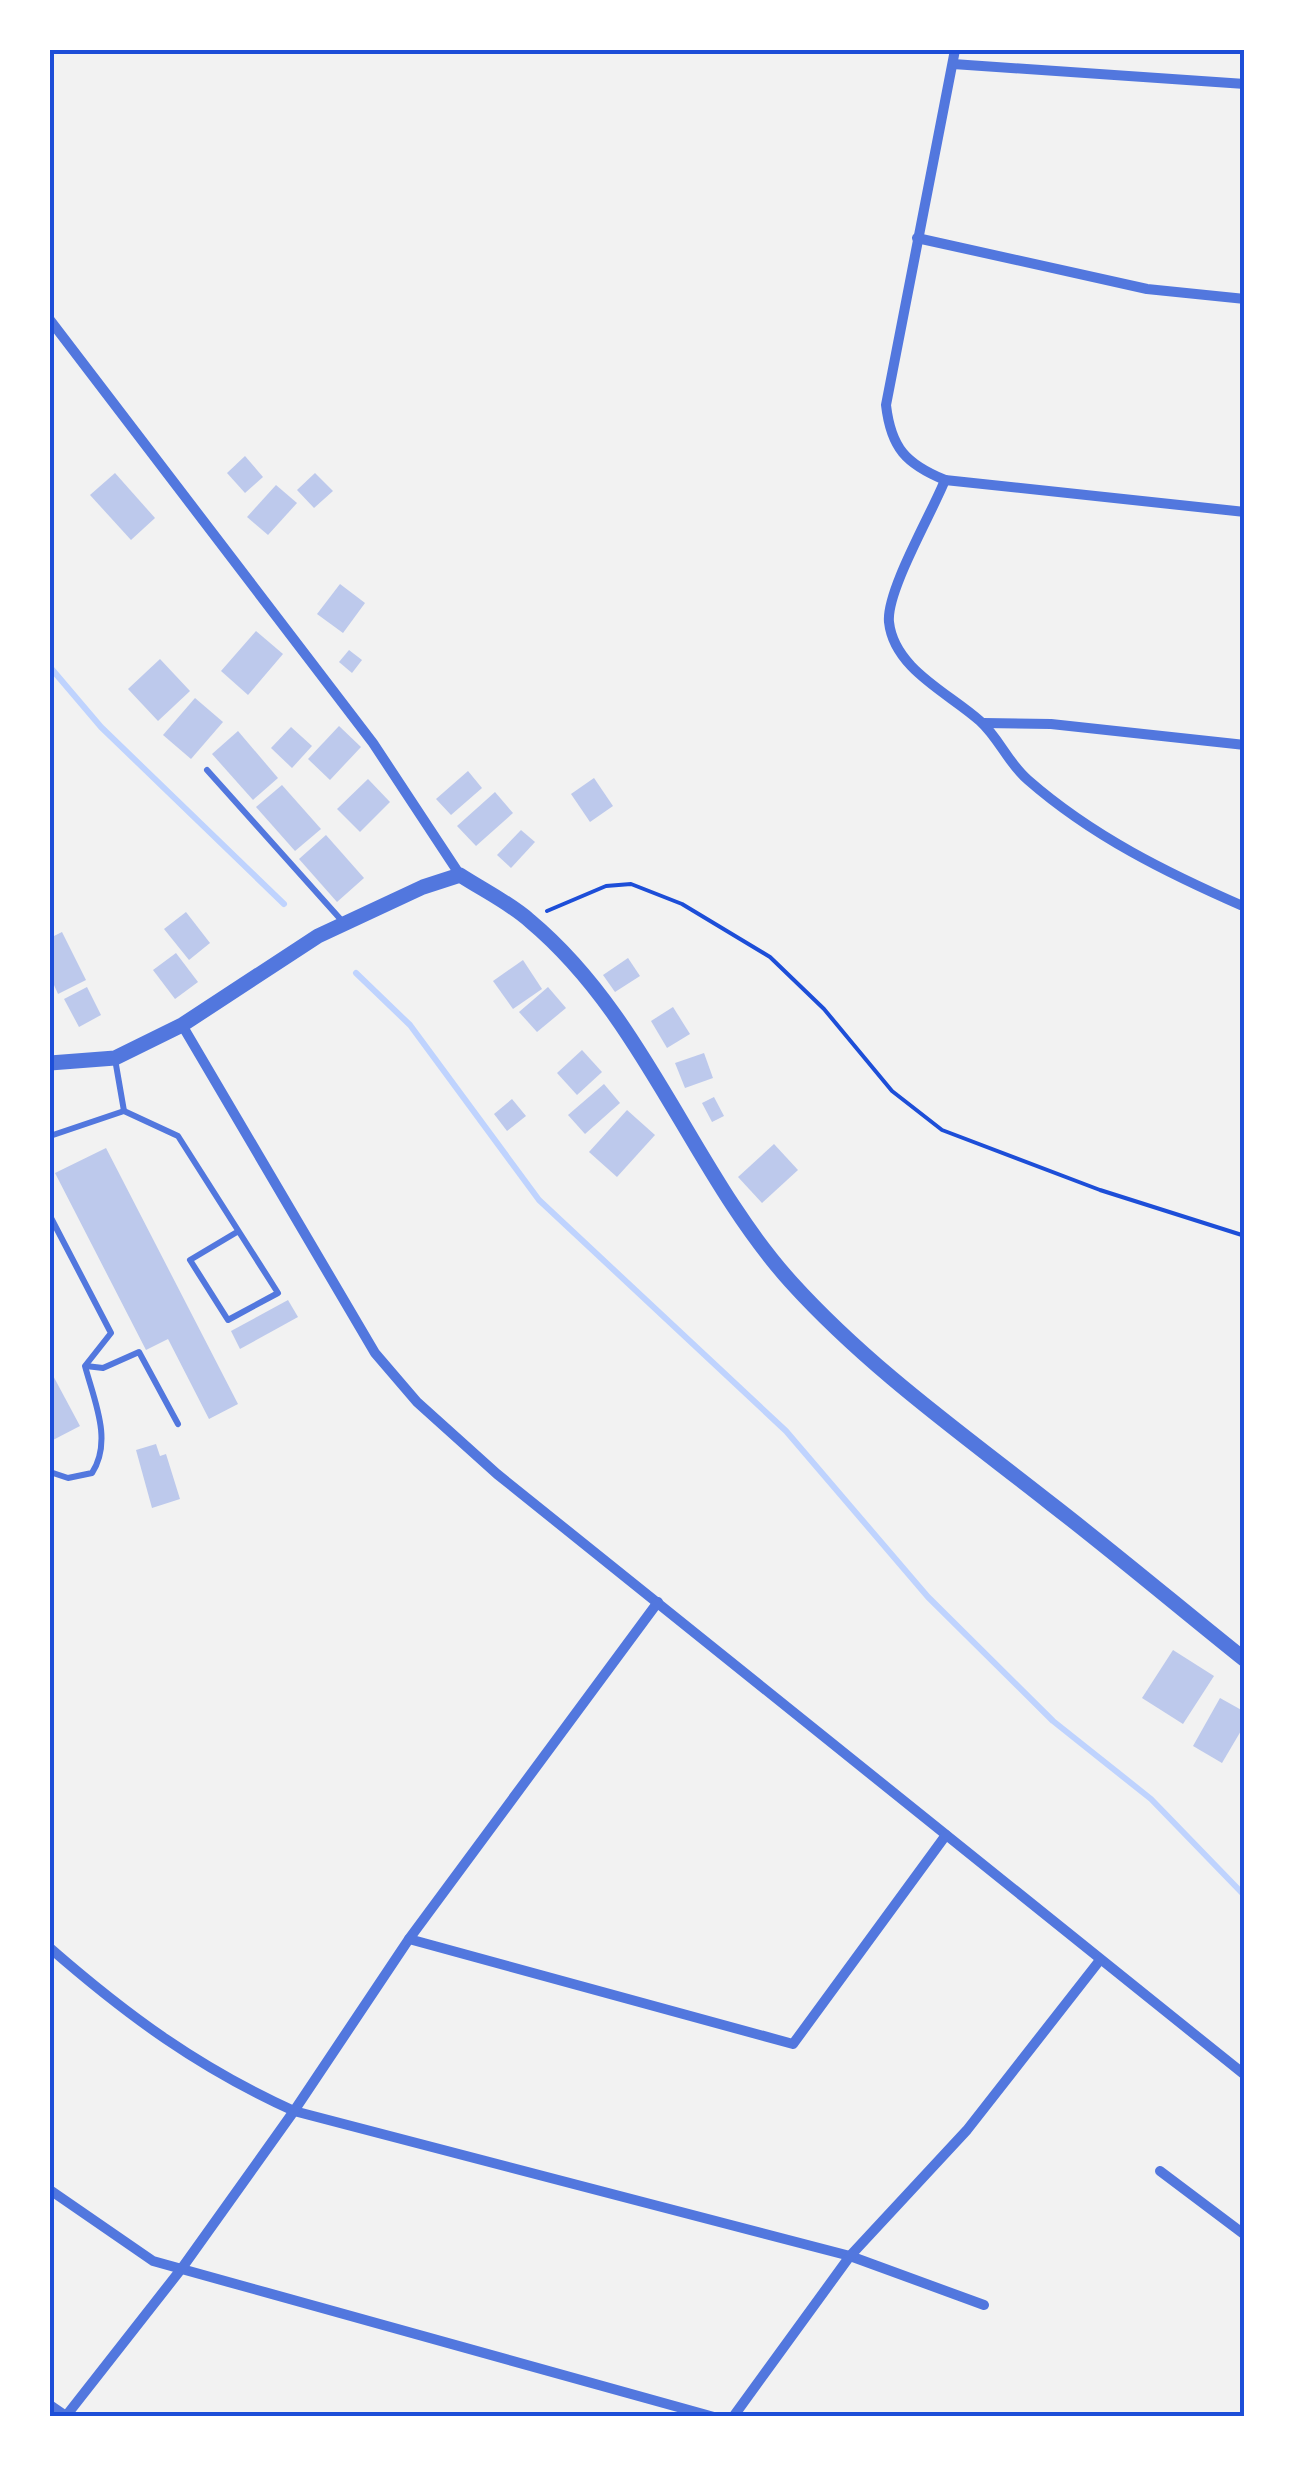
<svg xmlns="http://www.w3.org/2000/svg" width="1295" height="2467" font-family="'Golos Text',sans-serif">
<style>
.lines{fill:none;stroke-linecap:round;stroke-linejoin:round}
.stream{stroke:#bfd3fe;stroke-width:6}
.building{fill:#bdc9ec}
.path{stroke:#1d4ed8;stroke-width:4}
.service{stroke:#5277de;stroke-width:6}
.minor{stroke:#5277de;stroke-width:10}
.tertiary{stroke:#5277de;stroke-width:15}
.neatline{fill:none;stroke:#1d4ed8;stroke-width:4}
</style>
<rect width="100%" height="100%" fill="#f2f2f2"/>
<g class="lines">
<g class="stream">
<path d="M50 667 101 727 284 904"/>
<path d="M356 973 410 1025 539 1200 786 1431 928 1597 1053 1721 1151 1799 1245 1896"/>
</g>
</g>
<g class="building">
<path d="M245 456 263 477 245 493 227 473Z"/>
<path d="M115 473 155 518 131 540 90 495Z"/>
<path d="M315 473 333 491 314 508 297 490Z"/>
<path d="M276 485 297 503 268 535 247 517Z"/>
<path d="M340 584 365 603 343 633 317 614Z"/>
<path d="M256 631 283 654 248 695 221 671Z"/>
<path d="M349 650 362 660 352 673 339 662Z"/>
<path d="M160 659 190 691 158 721 128 689Z"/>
<path d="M195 698 223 722 191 759 163 735Z"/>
<path d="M339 726 361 747 330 780 308 759Z"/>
<path d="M291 727 312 746 292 768 271 748Z"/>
<path d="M238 731 278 778 253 800 212 754Z"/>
<path d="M468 771 482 788 451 815 436 799Z"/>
<path d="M594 778 613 806 590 822 571 794Z"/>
<path d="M368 779 390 802 360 832 337 809Z"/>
<path d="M282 785 321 829 295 851 256 807Z"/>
<path d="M495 792 513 813 476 846 457 826Z"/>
<path d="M521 830 535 842 511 868 497 855Z"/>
<path d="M326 835 364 878 337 902 299 859Z"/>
<path d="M186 912 210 943 189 960 164 929Z"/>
<path d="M62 932 86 980 58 994 50 976V938Z"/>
<path d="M176 953 198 982 175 999 153 970Z"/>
<path d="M628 958 640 976 615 992 603 975Z"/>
<path d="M523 960 542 989 513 1009 493 981Z"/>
<path d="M87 987 101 1015 79 1027 64 999Z"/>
<path d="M548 987 566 1008 537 1032 519 1012Z"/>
<path d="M673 1007 690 1034 667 1048 651 1021Z"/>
<path d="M582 1050 602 1072 577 1095 557 1073Z"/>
<path d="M704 1053 713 1078 685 1088 675 1063Z"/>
<path d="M604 1084 620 1103 585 1134 568 1115Z"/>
<path d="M714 1097 724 1116 712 1122 702 1103Z"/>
<path d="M512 1099 526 1116 507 1131 494 1114Z"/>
<path d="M627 1110 655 1135 617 1177 589 1152Z"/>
<path d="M774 1144 798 1170 762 1203 738 1177Z"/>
<path d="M106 1148 238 1404 209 1419 168 1339 146 1350 55 1173Z"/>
<path d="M288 1300 298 1317 240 1349 231 1331Z"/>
<path d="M50 1370 80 1426 53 1440 50 1434Z"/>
<path d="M156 1444 160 1456 166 1454 180 1499 152 1508 136 1450Z"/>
<path d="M1173 1650 1214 1676 1183 1724 1142 1698Z"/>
<path d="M1220 1698 1245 1712V1724L1222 1763 1193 1746Z"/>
</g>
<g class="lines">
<path class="path" d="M547 911 606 886 631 884 682 904 770 957 824 1009 892 1091 942 1130 1100 1190 1245 1236"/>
<g class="service">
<path d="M207 770 343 922"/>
<path d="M115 1059 124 1111"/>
<path d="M50 1136 124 1111 178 1136 278 1293 228 1320 190 1260 237 1232"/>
<path d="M50 1216 111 1333 85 1366C94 1400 113 1441 92 1473L68 1478 50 1472"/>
<path d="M86 1366 103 1368 139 1352 178 1424"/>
</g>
<g class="minor">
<path d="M955 50 886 405C891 448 906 464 945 480 932 513 886 591 889 622 894 669 949 693 980 721 999 738 1008 763 1028 780 1092 836 1167 873 1245 907"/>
<path d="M953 64 1245 84"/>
<path d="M917 238 1147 289 1245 299"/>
<path d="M50 320 373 743 460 875"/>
<path d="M945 480 1245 512"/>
<path d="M983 723 1051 724 1245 745"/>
<path d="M182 1025 375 1353 417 1402 497 1474 1245 2075"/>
<path d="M409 1939 793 2044 946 1835"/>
<path d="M50 1948C128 2016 199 2068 294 2111L850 2256 984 2305"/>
<path d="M1160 2171 1245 2235"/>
<path d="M50 2190 153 2261 714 2417"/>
<path d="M50 2405 66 2416 182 2268 294 2111 409 1939 658 1602"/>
<path d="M733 2417 850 2256 967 2130 1100 1960"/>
</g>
<path class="tertiary" d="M50 1063 115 1058 182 1025 318 936 423 887 460 875C483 890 510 903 530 921 646 1018 692 1172 791 1282 868 1367 961 1433 1050 1503 1116 1554 1180 1608 1245 1660"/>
</g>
<rect width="1295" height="2467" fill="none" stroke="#ffffff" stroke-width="105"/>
<rect x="52" y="52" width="1190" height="2362" class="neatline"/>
</svg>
